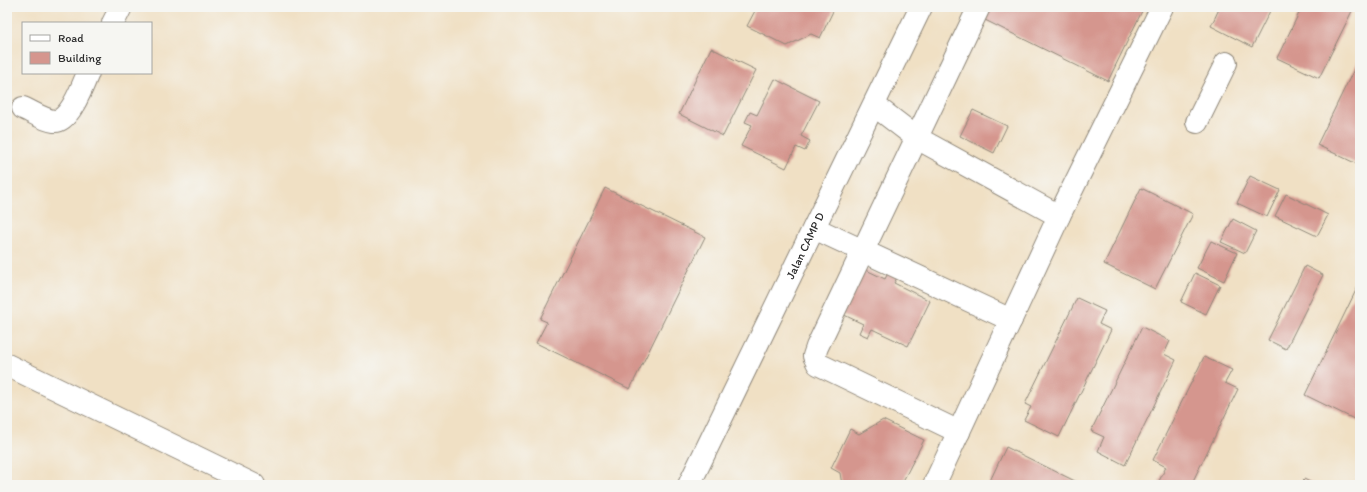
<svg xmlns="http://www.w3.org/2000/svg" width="1367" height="492" font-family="Itim,sans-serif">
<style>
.building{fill:#d5968e}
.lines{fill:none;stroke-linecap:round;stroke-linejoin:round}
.minor-casing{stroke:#8e8678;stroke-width:24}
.minor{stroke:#fff;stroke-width:22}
.labels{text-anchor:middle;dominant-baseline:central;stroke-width:4;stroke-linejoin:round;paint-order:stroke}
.street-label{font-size:12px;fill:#2b2b2b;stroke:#f6f6f2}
</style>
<rect width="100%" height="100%" fill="#f6f6f2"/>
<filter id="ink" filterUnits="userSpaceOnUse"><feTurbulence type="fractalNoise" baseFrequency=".025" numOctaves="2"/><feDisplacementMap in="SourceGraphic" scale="8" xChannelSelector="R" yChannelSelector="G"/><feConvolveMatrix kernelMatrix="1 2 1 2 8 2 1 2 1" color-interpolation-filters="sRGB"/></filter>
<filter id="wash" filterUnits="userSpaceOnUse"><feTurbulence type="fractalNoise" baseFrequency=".012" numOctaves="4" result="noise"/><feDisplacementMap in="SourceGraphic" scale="16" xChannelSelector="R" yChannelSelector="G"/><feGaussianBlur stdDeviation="0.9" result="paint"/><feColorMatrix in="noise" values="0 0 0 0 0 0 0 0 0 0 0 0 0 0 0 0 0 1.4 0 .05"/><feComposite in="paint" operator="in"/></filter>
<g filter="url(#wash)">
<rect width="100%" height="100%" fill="#f0e0c4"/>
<g id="blocks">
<g class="building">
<path d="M757 7H835L820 38 811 34 787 46 747 26Z"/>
<path d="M987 7H1144L1108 81 981 18Z"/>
<path d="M1220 7H1272L1252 47 1211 26Z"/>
<path d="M1302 7H1354L1319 78 1277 58Z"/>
<path d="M711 48 756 70 723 136 679 114Z"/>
<path d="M1360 57V157L1357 164 1317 145Z"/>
<path d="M775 79 819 101 801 136 810 141 805 151 796 147 786 168 741 146 752 125 745 122 750 112 757 115Z"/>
<path d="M973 110 1007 126 994 153 960 136Z"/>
<path d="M1250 176 1280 190 1267 217 1237 203Z"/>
<path d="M605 188 705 237 630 389 536 343 547 322 540 319Z"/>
<path d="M1141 188 1193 214 1155 289 1104 264Z"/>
<path d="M1286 194 1328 215 1317 236 1275 216Z"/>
<path d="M1233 219 1256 231 1245 253 1221 242Z"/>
<path d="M1211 241 1237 253 1224 281 1197 268Z"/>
<path d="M1305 266 1323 275 1286 349 1268 340Z"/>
<path d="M864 269 885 279 889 271 898 276 894 283 930 301 908 346 872 329 868 337 859 333 863 324 842 314Z"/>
<path d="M1195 273 1220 285 1206 314 1181 302Z"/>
<path d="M1360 282V422L1305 395Z"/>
<path d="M1077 298 1105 311 1099 324 1111 330 1059 437 1024 420 1031 407 1025 404Z"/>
<path d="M1142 327 1170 341 1164 354 1176 360 1125 465 1098 451 1104 437 1091 431Z"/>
<path d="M1204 357 1232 370 1225 383 1238 389 1191 485H1167L1159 481 1166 467 1153 460Z"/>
<path d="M883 420 924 440 901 485H842L840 473 831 468 850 429 859 434Z"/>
<path d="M1006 447 1083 485H988Z"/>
<path d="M1304 479 1316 485H1302Z"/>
</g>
</g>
</g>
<g filter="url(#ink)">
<use href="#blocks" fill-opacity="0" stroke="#8e8678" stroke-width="1"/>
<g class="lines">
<defs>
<g id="minor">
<path d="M113 23 121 7"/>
<path d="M874 105 917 138 1059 216"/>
<path d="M23 108C32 112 44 120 54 121 69 123 83 85 88 73"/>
<path d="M1197 122 1226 63"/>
<path d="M814 228 1011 320"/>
<path d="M7 365 254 485"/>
<path d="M959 432 818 364 814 356 817 347 979 7"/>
<path id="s1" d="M689 485 921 7"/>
<path d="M934 485 1059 216 1162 7"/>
</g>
</defs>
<use href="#minor" class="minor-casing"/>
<use href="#minor" class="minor"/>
</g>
</g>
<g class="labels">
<g class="street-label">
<text stroke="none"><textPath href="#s1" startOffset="266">Jalan CAMP D</textPath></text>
</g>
</g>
<rect width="1367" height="492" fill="none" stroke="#f6f6f2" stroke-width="24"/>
<rect x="22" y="22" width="130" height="52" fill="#f6f6f2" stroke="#a5a5a2"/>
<rect x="30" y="35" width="20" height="6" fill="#ffffff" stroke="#a5a5a2"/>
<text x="58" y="42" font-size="12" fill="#2b2b2b">Road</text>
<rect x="30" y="52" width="20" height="12" fill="#d5968e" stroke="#a5a5a2"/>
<text x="58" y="62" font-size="12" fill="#2b2b2b">Building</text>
</svg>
